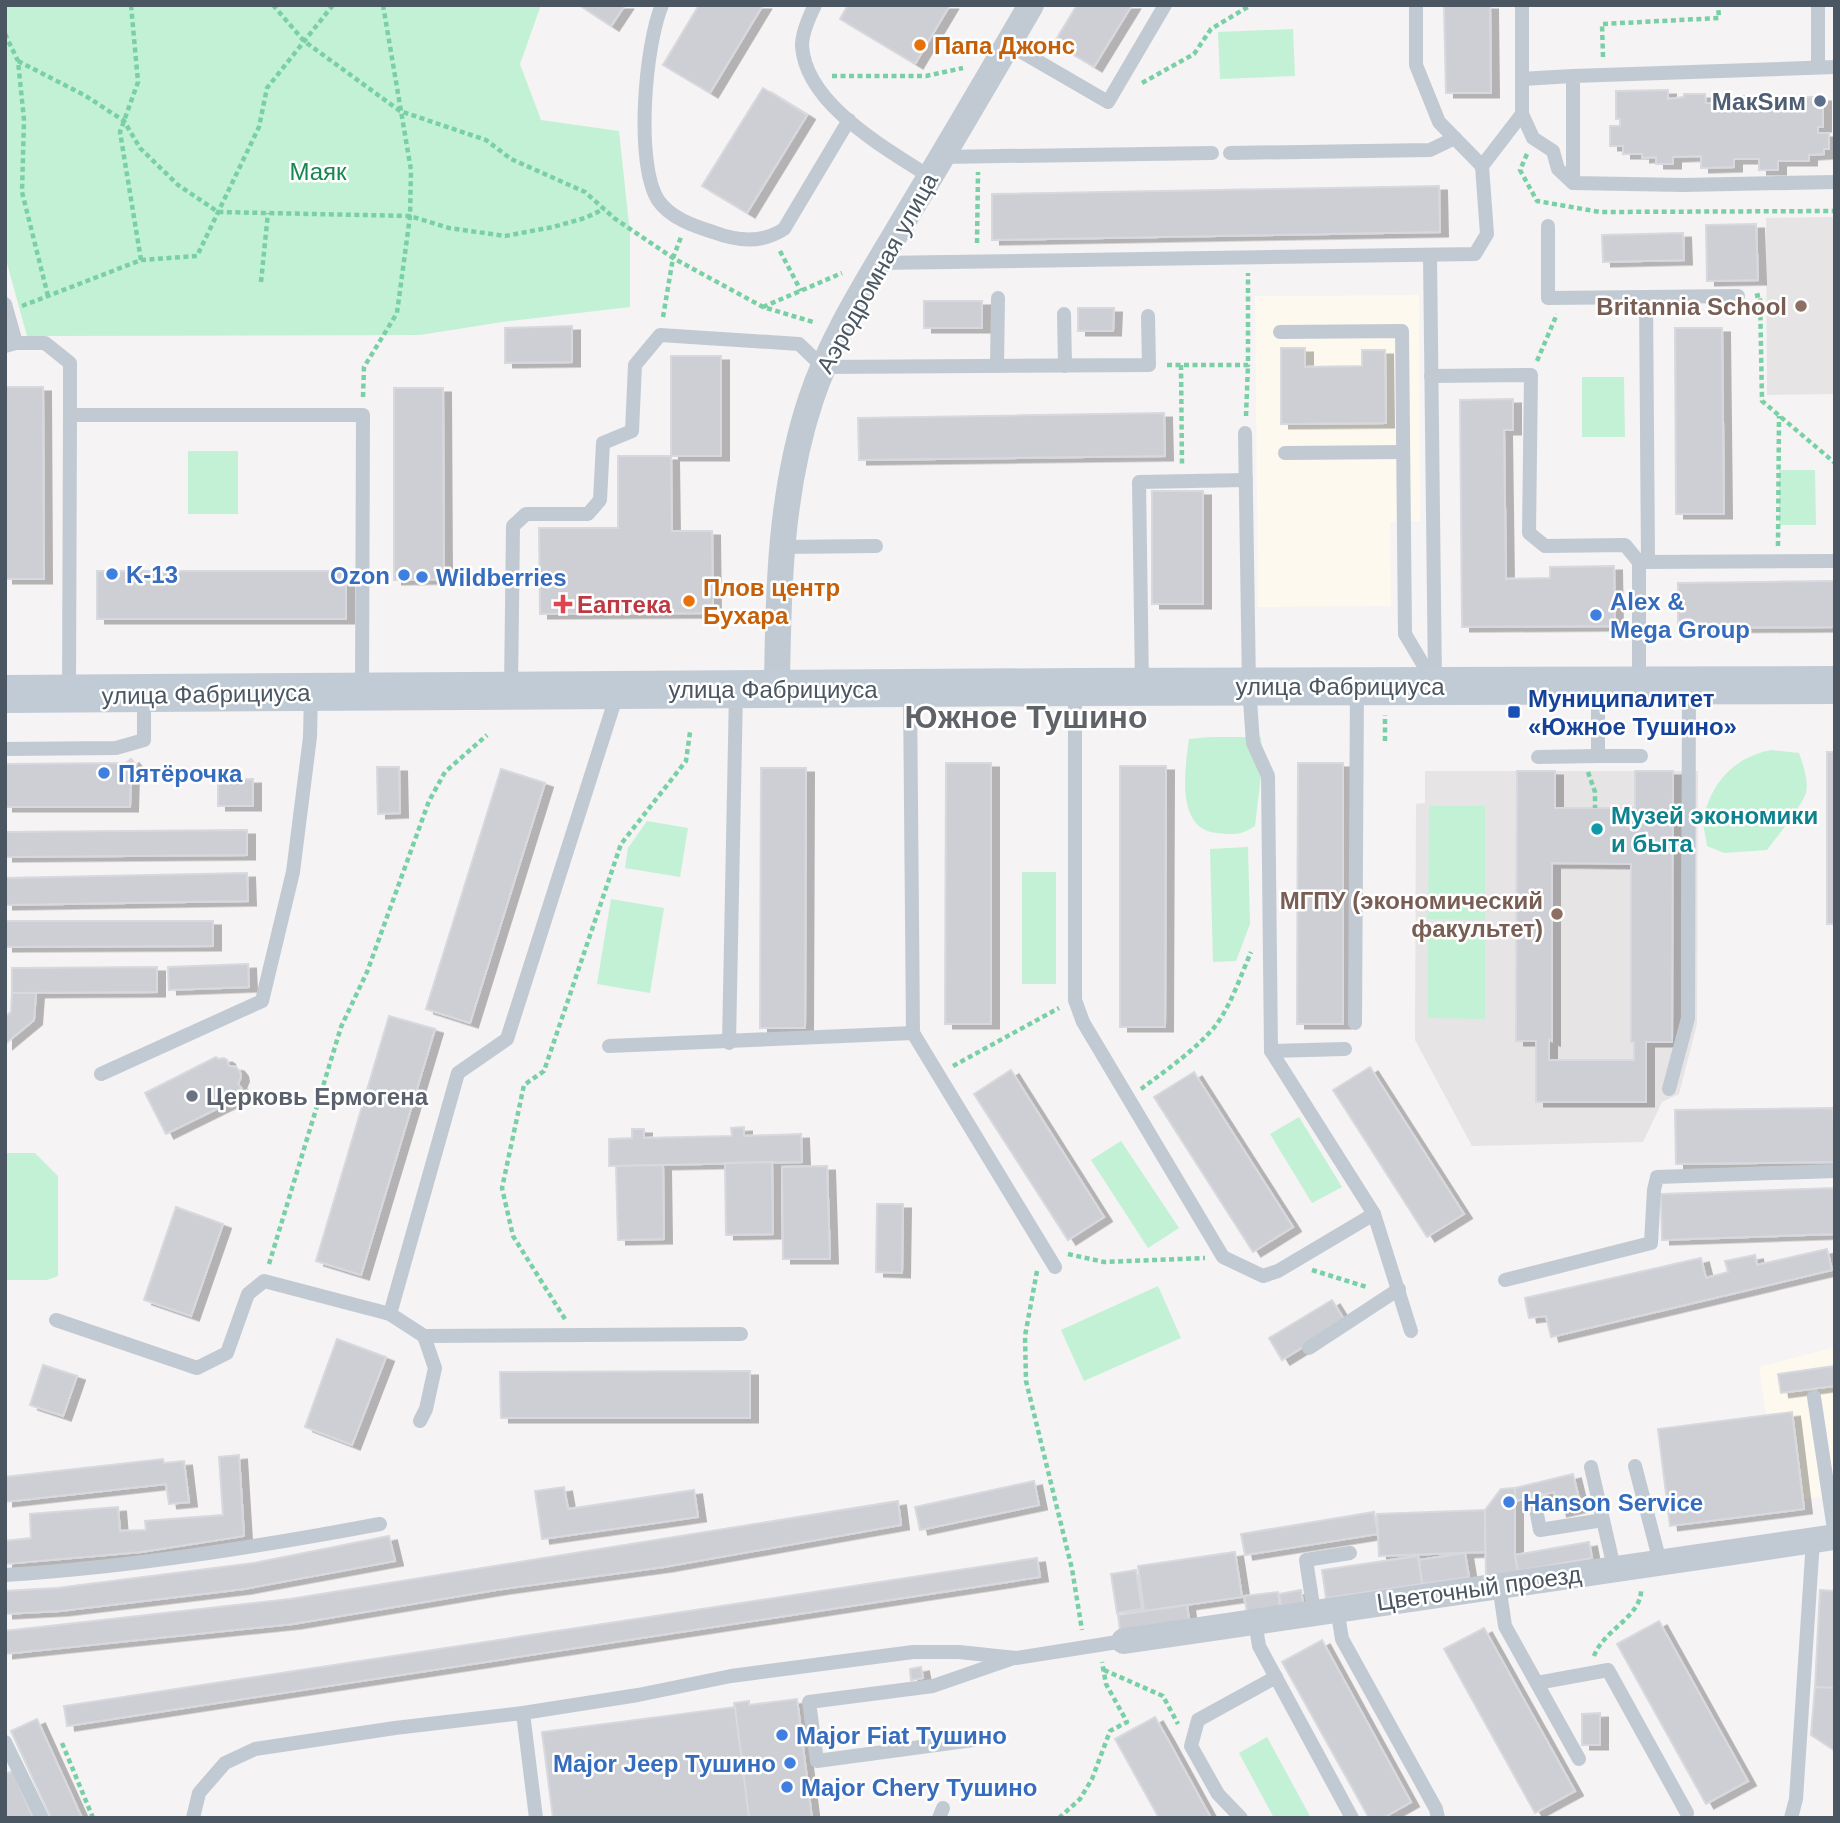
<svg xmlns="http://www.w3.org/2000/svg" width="1840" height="1823" font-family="Helvetica,sans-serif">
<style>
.commercial{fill:#fdf9ef}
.education{fill:#e6e4e5}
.green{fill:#c3f1d5}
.building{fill:#cdcfd5;stroke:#d7d9de;stroke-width:2;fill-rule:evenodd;filter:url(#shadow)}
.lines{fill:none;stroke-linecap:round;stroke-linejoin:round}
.path{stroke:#7ad0a6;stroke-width:4.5;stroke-dasharray:5 3.5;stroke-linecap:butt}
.lane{stroke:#c1cad2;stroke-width:14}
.street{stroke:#c1cad2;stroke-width:26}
.secondary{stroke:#c1cbd6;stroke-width:38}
.food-dot{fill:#e8710a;stroke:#fff;stroke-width:2.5}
.service-dot{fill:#5c6f8a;stroke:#fff;stroke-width:2.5}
.education-dot{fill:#8d6e63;stroke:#fff;stroke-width:2.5}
.shop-dot{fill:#3f7fe0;stroke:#fff;stroke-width:2.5}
.health-dot{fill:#e0444e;stroke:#fff;stroke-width:2.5}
.transit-dot{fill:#1a4fb4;stroke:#fff;stroke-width:2.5}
.culture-dot{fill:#0f9aa8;stroke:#fff;stroke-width:2.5}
.worship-dot{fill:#6b7280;stroke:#fff;stroke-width:2.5}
.labels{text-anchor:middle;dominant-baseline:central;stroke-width:5;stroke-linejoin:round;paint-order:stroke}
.food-label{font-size:24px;font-weight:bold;fill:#c56008;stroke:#fff;text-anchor:start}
.service-label{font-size:24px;font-weight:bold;fill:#4e5e75;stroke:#fff;text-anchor:end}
.park-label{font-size:24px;fill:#17864f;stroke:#fff}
.street-label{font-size:24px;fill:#4a5661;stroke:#fff}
.education-label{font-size:24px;font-weight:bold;fill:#785e54;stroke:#fff;text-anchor:end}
.shop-label{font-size:24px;font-weight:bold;fill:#366cbe;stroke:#fff;text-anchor:start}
.health-label{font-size:24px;font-weight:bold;fill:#be3a42;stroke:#fff;text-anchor:start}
.transit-label{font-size:24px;font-weight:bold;fill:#164399;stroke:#fff;text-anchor:start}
.culture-label{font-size:24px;font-weight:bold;fill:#0d838f;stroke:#fff;text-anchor:start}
.worship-label{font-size:24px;font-weight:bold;fill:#5b616d;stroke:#fff;text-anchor:start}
.district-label{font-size:32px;font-weight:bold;fill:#5f6368;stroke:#fff}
</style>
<defs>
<filter id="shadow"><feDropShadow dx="8" dy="4.5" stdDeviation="0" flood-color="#0004"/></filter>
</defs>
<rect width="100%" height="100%" fill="#f5f3f3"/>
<g class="commercial">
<path d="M1419 295 1420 521 1390 522 1391 606 1258 607 1255 296Z"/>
<path d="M1835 1347V1495L1803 1500 1792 1412 1766 1415 1759 1367Z"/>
</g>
<g class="education">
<path d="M1835 217V394L1767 395 1766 218Z"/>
<path d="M1425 771H1698L1697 1024 1679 1094 1662 1102 1643 1142 1472 1146 1415 1040 1416 804 1425 803Z"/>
</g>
<g class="green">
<path d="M5 5H541L520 64 541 120 619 131 630 234V307L502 322 420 335 27 336 5 256Z"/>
<path d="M1293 29 1295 76 1220 79 1218 32Z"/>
<path d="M1582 377H1624L1625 437H1582Z"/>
<rect x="188" y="451" width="50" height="63"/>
<path d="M1779 470H1815L1816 525H1779Z"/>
<path d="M1211 737H1261C1264 767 1258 796 1255 826 1242 835 1233 835 1218 833 1175 830 1185 769 1189 739Z"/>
<path d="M1771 750 1799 753C1803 764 1809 782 1806 793 1801 807 1776 838 1767 850L1724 853 1707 846C1706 837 1703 828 1703 819 1703 814 1706 808 1708 803 1719 774 1741 756 1771 750Z"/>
<path d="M1429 806H1485V920L1428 919Z"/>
<path d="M647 821 688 828 680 877 625 868 628 848Z"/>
<path d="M1248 847 1250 924 1236 961 1213 962 1210 849Z"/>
<rect x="1022" y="872" width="34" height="112"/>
<path d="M611 899 664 908 650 993 597 984Z"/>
<path d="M1428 928H1485V1019L1428 1018Z"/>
<path d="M1299 1117 1342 1187 1312 1203 1270 1134Z"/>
<path d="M1121 1141 1179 1228 1148 1248 1091 1160Z"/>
<path d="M5 1153H35L58 1176V1276L47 1280H5Z"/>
<path d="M1158 1286 1181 1338 1084 1381 1061 1330Z"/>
<path d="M1267 1737 1311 1818H1274L1239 1753Z"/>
</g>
<g class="building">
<path d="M579 5H625L611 26Z"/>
<path d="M699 5H763L710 93 663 65Z"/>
<path d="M848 5H950L915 64 840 19Z"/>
<path d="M1077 5H1132L1094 67 1054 43Z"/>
<path d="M1444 5H1490L1491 93H1446Z"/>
<path d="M763 88 807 115 747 213 702 186Z"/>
<path d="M1668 90V99L1684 97V94H1705L1706 103H1735V96H1758V103H1776L1777 97H1795V101H1806V97H1823V127H1818V133H1829V149H1824V154L1809 155V161H1778V170H1759V159H1734V167L1701 168V156L1673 157V164H1656V157L1642 158V154H1623V146H1610V126H1620V119H1616V91Z"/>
<path d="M1439 186 1440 232 992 240V194Z"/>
<path d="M1756 224 1758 280 1707 281 1706 225Z"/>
<path d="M1683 233 1684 260 1603 262 1602 235Z"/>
<rect x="924" y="301" width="58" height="27"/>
<path d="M1078 308H1114L1113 331H1078Z"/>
<path d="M572 326V362L505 363V328Z"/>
<path d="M1675 328H1722L1724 514H1676Z"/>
<path d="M1281 348H1305V367L1362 366V350H1385L1386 423 1281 424Z"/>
<rect x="671" y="356" width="50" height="100"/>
<path d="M5 387H43L44 579H5Z"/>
<path d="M394 388H443L444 579 394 580Z"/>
<path d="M1513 399V430H1504L1506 579 1550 578V567L1614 566 1615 626 1462 627 1460 400Z"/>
<path d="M1164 413 1165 456 859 460 858 418Z"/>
<path d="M618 456H671L672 531H712L713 613 540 614 539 528H618Z"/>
<rect x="1152" y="491" width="51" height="113"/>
<rect x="97" y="571" width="249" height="48"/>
<path d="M1832 581H1835V627L1678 628V583Z"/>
<rect x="1827" y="752" width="8" height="172"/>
<path d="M131 759 136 765 131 771 130 807H5V764L126 763Z"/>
<path d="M946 763H991V1024H945Z"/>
<path d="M1298 763H1343V1024H1297Z"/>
<path d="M1120 766H1166L1165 1027H1120Z"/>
<path d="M377 767H399L400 813 378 814Z"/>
<path d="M761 768H806L805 1028H760Z"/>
<path d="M501 769 545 783 470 1023 426 1009Z"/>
<path d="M1517 771H1555V808H1635V771H1673L1672 1042H1646V1102H1536V1041H1516ZM1552 863 1631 864V1042H1634V1060H1549V1040L1552 1041Z"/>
<path d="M253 779V806H218V780Z"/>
<path d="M247 830V855L5 857V832Z"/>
<path d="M247 873 248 901 5 905V878Z"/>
<path d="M5 921H213V946L5 947Z"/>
<path d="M248 964 249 987 169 990 168 967Z"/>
<path d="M157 967V992L12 993V968Z"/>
<path d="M12 993H36L34 1020 5 1044V1017L11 1012Z"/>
<path d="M389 1016 435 1029 361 1275 316 1261Z"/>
<path d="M216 1057 218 1059 224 1058 227 1060 229 1066 236 1067 240 1072 241 1077 238 1084 242 1089 241 1093 236 1096 237 1099 166 1134 145 1093Z"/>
<path d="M1370 1067 1464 1214 1427 1237 1333 1090Z"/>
<path d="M1011 1070 1104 1217 1068 1240 974 1094Z"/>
<path d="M1194 1072 1293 1227 1253 1252 1154 1097Z"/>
<path d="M1833 1108 1835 1162 1676 1164 1675 1110Z"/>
<path d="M744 1127V1136L801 1134 802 1162 609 1166V1139L632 1138V1129H644V1138L732 1136 731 1128Z"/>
<path d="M772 1162 773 1234 726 1235 725 1163Z"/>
<path d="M663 1165 664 1239 618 1240 616 1166Z"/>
<path d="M827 1166 830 1259H783L782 1167Z"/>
<path d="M1835 1188V1234L1662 1240 1661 1194Z"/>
<path d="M877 1204H903L902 1273 876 1272Z"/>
<path d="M176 1207 223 1224 191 1316 144 1300Z"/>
<path d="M1827 1249 1832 1270 1551 1337 1546 1316 1529 1318 1525 1298 1701 1258 1706 1278 1728 1272 1725 1261 1755 1255 1757 1265Z"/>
<path d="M1332 1300 1345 1321 1282 1360 1269 1338Z"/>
<path d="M337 1339 386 1357 352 1445 305 1427Z"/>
<path d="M43 1365 77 1376 63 1416 30 1405Z"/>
<path d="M1835 1366V1389L1834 1386 1781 1393 1778 1374Z"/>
<path d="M750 1371V1418H501L500 1372Z"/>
<path d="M1792 1412 1804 1509 1670 1526 1658 1429Z"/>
<path d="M239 1455 244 1536 141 1552 5 1564V1541L31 1538 30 1514 118 1507 120 1531 146 1530 145 1521 223 1515 219 1457Z"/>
<path d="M163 1459 164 1463 184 1461 189 1502 169 1504 166 1484 5 1502V1477Z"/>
<path d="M1573 1474 1581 1507 1559 1512 1554 1492 1515 1501V1488Z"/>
<path d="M1034 1481 1039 1505 920 1530 915 1507Z"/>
<path d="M564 1487 568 1509 694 1490 698 1517 542 1539 535 1491Z"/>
<path d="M1515 1488V1555L1518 1571 1486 1576 1485 1510 1501 1489Z"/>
<path d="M898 1501 901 1525 664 1567 496 1590 293 1624 5 1654V1631L290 1599Z"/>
<path d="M1485 1510V1552L1379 1556 1377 1514Z"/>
<path d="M1374 1512 1378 1534 1245 1555 1241 1534Z"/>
<path d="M389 1536 395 1561 244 1589 60 1611 5 1614V1591L57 1588 254 1563Z"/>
<path d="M1589 1542 1592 1558 1518 1571 1515 1555Z"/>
<path d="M1235 1552 1242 1597 1144 1611 1138 1566Z"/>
<path d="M1465 1553 1469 1577 1422 1584 1419 1560Z"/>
<path d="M1418 1556 1422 1584 1326 1598 1322 1570Z"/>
<path d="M1037 1558 1040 1577 67 1726 64 1706Z"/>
<path d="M1136 1570 1142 1609 1117 1613 1111 1574Z"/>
<path d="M1301 1590 1303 1603 1281 1606 1279 1594Z"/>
<path d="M1820 1590 1835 1591V1688L1815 1687Z"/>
<path d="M1278 1592 1280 1607 1247 1612 1244 1596Z"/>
<path d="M1187 1605 1189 1620 1120 1630 1118 1615Z"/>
<path d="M1659 1621 1748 1781 1706 1804 1617 1644Z"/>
<path d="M1484 1628 1575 1791 1535 1813 1444 1649Z"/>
<path d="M1322 1640 1411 1802 1383 1818H1369L1282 1662Z"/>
<path d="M921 1667 923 1678 911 1680 910 1669Z"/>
<path d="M1815 1687 1835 1688V1751L1811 1735Z"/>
<path d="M797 1699 812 1818H749L734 1703 749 1701V1705Z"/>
<path d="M735 1707 749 1818H553L542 1732Z"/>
<path d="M1600 1713V1745H1582V1714Z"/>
<path d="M1155 1717 1166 1736 1211 1818H1159L1115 1739Z"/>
<path d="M37 1719 82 1818H51L11 1731Z"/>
<path d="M13 1771 33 1818H5V1774Z"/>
</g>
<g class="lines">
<g class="path">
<path d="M273 5 304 41 400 111 486 140 511 159 585 192 614 218 673 258 763 307 813 322"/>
<path d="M5 34 18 61 24 120 22 192 48 296"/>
<path d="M1603 57 1602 24 1719 18 1718 5"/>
<path d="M18 61 86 96 124 121 140 148 178 185 218 212 410 216 449 228 505 236 553 227 585 218 604 209"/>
<path d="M832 76H926L963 68"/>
<path d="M1142 83 1194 54 1211 29 1251 5"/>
<path d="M1527 154 1520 170 1537 201 1600 212 1835 211"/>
<path d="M977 243 978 172"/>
<path d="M780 251 801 291"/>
<path d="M141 260 197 256 259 127 267 88 333 5"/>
<path d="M261 282 268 213"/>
<path d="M1755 296 1760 295 1762 401 1835 463"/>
<path d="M22 306 141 260 120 132 138 82 131 5"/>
<path d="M763 307 842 273"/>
<path d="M663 317 673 258 681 237"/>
<path d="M1537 361 1557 314"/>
<path d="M1167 365H1248V273"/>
<path d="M1181 365 1182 466"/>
<path d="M363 397 364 367 397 313 410 216 411 170 383 5"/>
<path d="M1246 416 1248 365"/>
<path d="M1778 546 1779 416"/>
<path d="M1385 741V715"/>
<path d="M1588 772 1595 792V808"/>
<path d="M953 1066 1059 1008"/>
<path d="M1141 1089C1165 1071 1191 1053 1212 1030 1230 1009 1240 977 1251 952"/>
<path d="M1068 1254 1104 1262 1205 1258"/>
<path d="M269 1264 341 1027 367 972 429 801 445 772 487 735"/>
<path d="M1312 1270 1367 1287"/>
<path d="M1037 1271 1025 1336 1026 1381 1072 1569 1082 1630"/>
<path d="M565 1319 513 1236 502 1188 524 1085 544 1071 621 844 686 761 690 732"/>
<path d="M1594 1656C1604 1629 1643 1616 1641 1588"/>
<path d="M1104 1670 1163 1696 1178 1724"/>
<path d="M62 1743 93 1818"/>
<path d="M1059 1818 1080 1799 1092 1779 1110 1731 1127 1722 1106 1684 1102 1662"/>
</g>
<g class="lane">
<path d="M662 5C645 45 635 163 658 200 670 218 694 226 713 232 737 241 761 244 784 229L849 120"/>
<path d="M815 5C809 17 802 33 802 46 806 105 886 148 930 177"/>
<path d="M1416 5V65L1439 122 1482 166"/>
<path d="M1008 44 1108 102 1165 5"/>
<path d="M1818 67V5"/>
<path d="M1522 79 1573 76"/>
<path d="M1522 114 1533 138 1553 151 1558 169 1573 183 1683 185 1835 182"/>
<path d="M1230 153 1430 150 1455 138"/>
<path d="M941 157 1212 153"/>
<path d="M1573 183V76L1835 67"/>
<path d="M1548 226V298L1646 297 1648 562"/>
<path d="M1430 255 1435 684"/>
<path d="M879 263 1475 254 1487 234 1482 166 1522 114V5"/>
<path d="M1646 297 1738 296"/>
<path d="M5 304 16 343"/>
<path d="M1064 314 1065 366"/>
<path d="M1280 332 1402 331 1405 634 1433 681"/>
<path d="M5 346 16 343H45L70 363V415H363L362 690"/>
<path d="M997 366 998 298"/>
<path d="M1431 376 1531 375 1529 533 1545 546 1625 545 1639 562V683"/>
<path d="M1245 433 1249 686 1253 743 1268 776 1271 1051 1374 1214 1411 1331"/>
<path d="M1285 453 1403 452"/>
<path d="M782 547 876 546"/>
<path d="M1641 562 1835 561"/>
<path d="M1142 685 1139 482 1246 480"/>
<path d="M1598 687V756H1641"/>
<path d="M1075 688V1000L1083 1022 1223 1257 1263 1276 1278 1271 1374 1214"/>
<path d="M511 689 513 526 526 514H588L600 500 603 443 632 431 635 365 660 335 799 344 823 367 1149 365 1148 316"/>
<path d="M910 689 913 1033 1055 1267"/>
<path d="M69 694 70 415"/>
<path d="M5 749 116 748 144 740V696"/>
<path d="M1538 757 1598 756"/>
<path d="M1355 1023 1357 687"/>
<path d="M729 1043 736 691"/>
<path d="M609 1046 913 1033"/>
<path d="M1271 1051 1345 1049"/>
<path d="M101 1074 262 1001 293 872 310 737 311 694"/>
<path d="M1669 1089 1688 1018 1689 686"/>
<path d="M1505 1280 1651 1243 1654 1190 1657 1177 1835 1171"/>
<path d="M56 1320 197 1368 227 1353 248 1294 264 1281 390 1314"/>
<path d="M424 1336 741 1334"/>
<path d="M1309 1348 1399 1289"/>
<path d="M1814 1397 1835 1536"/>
<path d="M420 1421 426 1409 435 1368 424 1336 390 1314 458 1073 507 1039 618 691"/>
<path d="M1635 1466 1660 1562"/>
<path d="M1591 1467 1614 1568"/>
<path d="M1536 1509 1540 1530 1603 1520"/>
<path d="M5 1575C132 1567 256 1547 380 1524"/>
<path d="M1499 1585 1505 1626 1579 1759"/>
<path d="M1337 1608 1342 1639 1436 1809 1438 1818"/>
<path d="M1314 1612 1306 1560 1350 1553"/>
<path d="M1255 1621 1259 1646 1352 1818"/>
<path d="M1537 1683 1608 1670 1687 1813"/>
<path d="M523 1713 536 1818"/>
<path d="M973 1740 817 1761 809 1702 933 1686 1011 1659"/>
<path d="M5 1742 42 1818"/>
<path d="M193 1818 199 1793 225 1763 255 1749 395 1728 523 1713 638 1695 731 1676 913 1652H959L1016 1658 1124 1641"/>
<path d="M939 1818 943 1808"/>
<path d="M1241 1818 1218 1794 1191 1746 1198 1720 1276 1677"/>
<path d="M1791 1818 1796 1799 1813 1540"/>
</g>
<g class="street">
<path d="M777 688C778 591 780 492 811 399 832 336 870 278 904 220 947 149 989 77 1031 5"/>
<path d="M1124 1641 1835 1537"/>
</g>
<path class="secondary" d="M5 694 1075 687 1835 685"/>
</g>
<g class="food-dot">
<circle cx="920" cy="45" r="7"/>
<circle cx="689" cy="601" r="7"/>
</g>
<circle class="service-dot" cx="1820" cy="101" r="7"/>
<g class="education-dot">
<circle cx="1801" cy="306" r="7"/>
<circle cx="1557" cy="914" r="7"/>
</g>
<g class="shop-dot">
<circle cx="112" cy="574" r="7"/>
<circle cx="404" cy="575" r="7"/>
<circle cx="422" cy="577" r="7"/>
<circle cx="1596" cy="615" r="7"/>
<circle cx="104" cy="773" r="7"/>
<circle cx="1509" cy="1502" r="7"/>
<circle cx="782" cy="1735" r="7"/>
<circle cx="790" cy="1763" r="7"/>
<circle cx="787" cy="1787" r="7"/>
</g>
<path class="health-dot" d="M559.5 593.5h7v7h7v7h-7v7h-7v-7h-7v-7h7z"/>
<rect class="transit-dot" x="1507" y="705" width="14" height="14" rx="3.5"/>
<circle class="culture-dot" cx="1597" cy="829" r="7"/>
<circle class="worship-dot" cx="192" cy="1096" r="7"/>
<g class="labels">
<g class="food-label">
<text x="934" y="45">Папа Джонс</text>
<text x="703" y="587">Плов центр<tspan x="703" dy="28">Бухара</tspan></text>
</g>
<g class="service-label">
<text x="1806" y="101">МакSим</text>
</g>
<g class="park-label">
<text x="318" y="171">Маяк</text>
</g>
<g class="street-label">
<text transform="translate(877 273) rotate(-61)">Аэродромная улица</text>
<text x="1340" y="686">улица Фабрициуса</text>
<text x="773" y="689">улица Фабрициуса</text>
<text transform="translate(206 694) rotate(-1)">улица Фабрициуса</text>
<text transform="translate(1479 1588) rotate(-8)">Цветочный проезд</text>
</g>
<g class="education-label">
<text x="1787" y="306">Britannia School</text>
<text x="1543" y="900">МГПУ (экономический<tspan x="1543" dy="28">факультет)</tspan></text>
</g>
<g class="shop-label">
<text x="126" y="574">K-13</text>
<text x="390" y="575" text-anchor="end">Ozon</text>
<text x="436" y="577">Wildberries</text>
<text x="1610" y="601">Alex &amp;<tspan x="1610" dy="28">Mega Group</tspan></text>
<text x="118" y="773">Пятёрочка</text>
<text x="1523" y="1502">Hanson Service</text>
<text x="796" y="1735">Major Fiat Тушино</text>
<text x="776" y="1763" text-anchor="end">Major Jeep Тушино</text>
<text x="801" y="1787">Major Chery Тушино</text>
</g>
<g class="health-label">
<text x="577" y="604">Еаптека</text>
</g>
<g class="transit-label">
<text x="1528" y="698">Муниципалитет<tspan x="1528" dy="28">«Южное Тушино»</tspan></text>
</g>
<g class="culture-label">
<text x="1611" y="815">Музей экономики<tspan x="1611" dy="28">и быта</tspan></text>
</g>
<g class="worship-label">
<text x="206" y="1096">Церковь Ермогена</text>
</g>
<g class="district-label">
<text x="1026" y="717">Южное Тушино</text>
</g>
</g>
<rect width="1840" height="1823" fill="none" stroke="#4a5661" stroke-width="14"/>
</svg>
